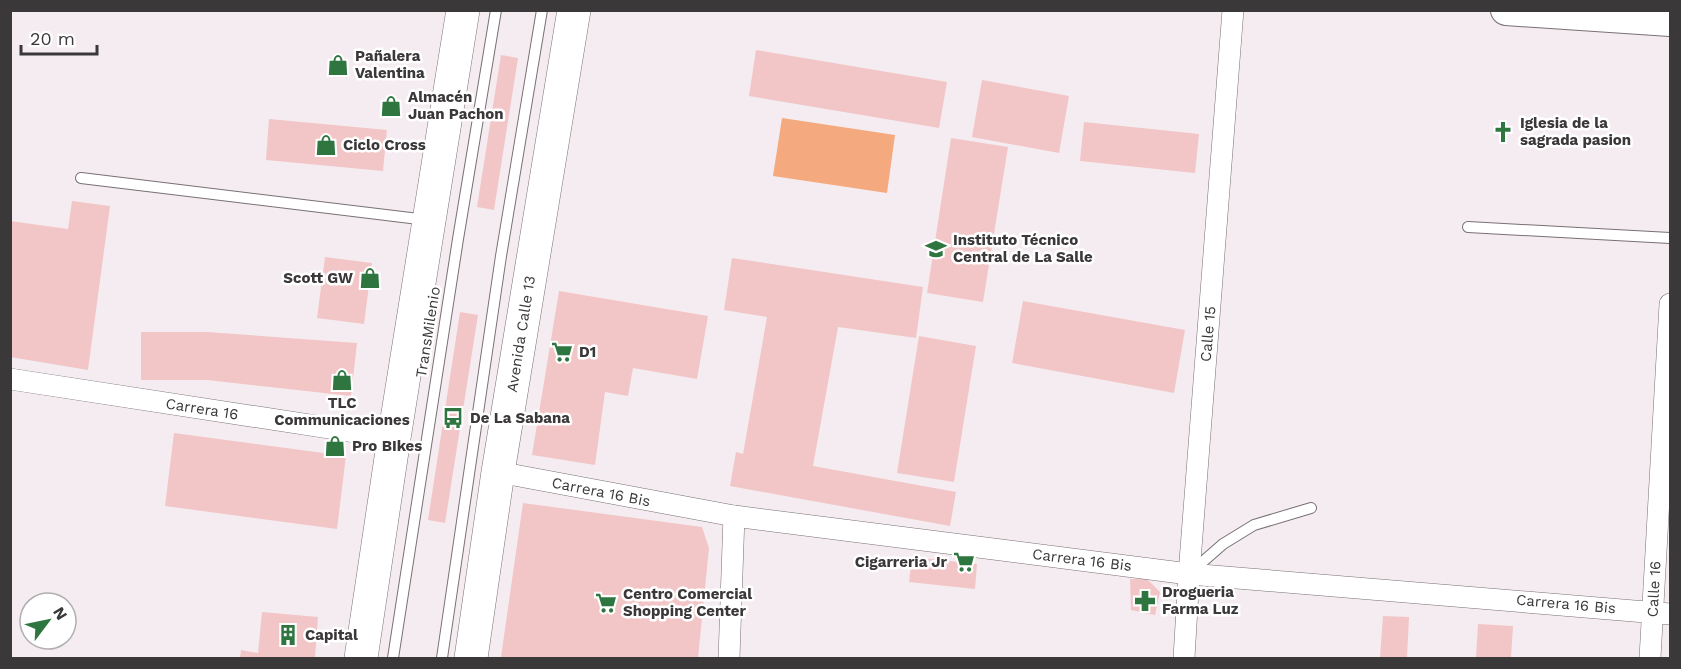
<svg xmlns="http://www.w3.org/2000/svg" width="1681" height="669" font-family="'Work Sans',sans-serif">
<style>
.green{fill:#f5a97e}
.building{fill:#f2c6c7}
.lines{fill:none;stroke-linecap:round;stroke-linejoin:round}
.lane-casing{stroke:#787074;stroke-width:12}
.street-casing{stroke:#787074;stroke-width:22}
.secondary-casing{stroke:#787074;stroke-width:32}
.primary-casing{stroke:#787074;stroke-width:34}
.lane{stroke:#fff;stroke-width:10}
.street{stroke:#fff;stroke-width:21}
.secondary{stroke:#fff;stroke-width:30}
.primary{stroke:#fff;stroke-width:33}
.labels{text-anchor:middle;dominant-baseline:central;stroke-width:5;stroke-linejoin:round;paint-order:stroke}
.poi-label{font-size:15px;font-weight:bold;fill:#3b383a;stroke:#fff;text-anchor:start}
.street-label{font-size:15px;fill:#3b383a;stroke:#fff}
</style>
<rect width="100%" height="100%" fill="#f5ecf1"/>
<path class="green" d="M782 118 895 135 887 193 773 176Z"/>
<g class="building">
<path d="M756 50 947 82 939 128 749 96Z"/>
<path d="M501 55 518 58 494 210 477 207Z"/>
<path d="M982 80 1069 96 1059 153 972 137Z"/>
<path d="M269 119 387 130 383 171 266 160Z"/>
<path d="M1084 122 1199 134 1195 173 1080 161Z"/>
<path d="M951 138 1008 147 983 302 927 293Z"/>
<path d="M72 201 110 206 88 370 10 357V221L68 229Z"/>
<path d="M325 257 372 263 364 324 317 318Z"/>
<path d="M732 258 923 287 916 338 838 327 813 466 956 492 950 526 730 486 736 452 743 454 767 317 724 310Z"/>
<path d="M559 291 708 316 697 379 633 368 628 396 605 392 595 465 532 455Z"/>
<path d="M1023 301 1185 330 1174 393 1012 363Z"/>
<path d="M460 312 478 315 445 523 428 520Z"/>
<path d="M141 332H207L357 343 351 396 207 380H141Z"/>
<path d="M919 336 976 346 954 482 897 473Z"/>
<path d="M174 433 346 456 337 529 165 506Z"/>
<path d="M523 503 702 527 709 548 698 658 501 657Z"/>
<path d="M912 557 977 564 975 589 909 582Z"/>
<path d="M1130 579H1147L1160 592 1155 615 1131 610Z"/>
<path d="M262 612 318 617 315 658H240L241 650 258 653Z"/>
<path d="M1383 616 1409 617 1407 658H1380Z"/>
<path d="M1478 624 1513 626 1511 658H1476Z"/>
</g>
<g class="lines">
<defs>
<g id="lane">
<path d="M81 178 427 220"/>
<path d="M1468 227 1670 238"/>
<path d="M1191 572 1223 544 1254 525 1311 508"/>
<path d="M393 658 458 239 496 10"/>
<path d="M442 658 501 256 542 10"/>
</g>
<g id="street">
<path d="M10 379 394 438"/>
<path d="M498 472 734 516 1189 574 1670 614"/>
<path d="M729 658 734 516"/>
<path d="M1184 658 1189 574 1233 10"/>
<path d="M1650 658 1670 304"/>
</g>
<path id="secondary" d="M1506 10 1670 21"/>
<g id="primary">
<path d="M361 658 394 438 463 10"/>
<path d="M471 658 498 472 574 10"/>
</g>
</defs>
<use href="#lane" class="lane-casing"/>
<use href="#street" class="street-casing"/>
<use href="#secondary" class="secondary-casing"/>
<use href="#primary" class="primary-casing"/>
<use href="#lane" class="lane"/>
<use href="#street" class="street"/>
<use href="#secondary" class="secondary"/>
<use href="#primary" class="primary"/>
</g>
<defs>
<symbol id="shop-bare" viewBox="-9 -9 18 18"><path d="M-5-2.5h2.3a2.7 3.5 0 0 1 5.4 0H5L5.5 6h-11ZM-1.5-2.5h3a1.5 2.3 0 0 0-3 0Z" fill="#2f7540" stroke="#fff" stroke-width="2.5" paint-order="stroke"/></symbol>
<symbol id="church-bare" viewBox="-9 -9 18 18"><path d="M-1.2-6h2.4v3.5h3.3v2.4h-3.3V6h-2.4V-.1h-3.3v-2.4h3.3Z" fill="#2f7540" stroke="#fff" stroke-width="2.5" paint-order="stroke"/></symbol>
<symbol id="university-bare" viewBox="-9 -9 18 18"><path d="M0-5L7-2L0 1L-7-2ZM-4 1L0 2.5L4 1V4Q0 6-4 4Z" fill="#2f7540" stroke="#fff" stroke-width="2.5" paint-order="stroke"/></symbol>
<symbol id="supermarket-bare" viewBox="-9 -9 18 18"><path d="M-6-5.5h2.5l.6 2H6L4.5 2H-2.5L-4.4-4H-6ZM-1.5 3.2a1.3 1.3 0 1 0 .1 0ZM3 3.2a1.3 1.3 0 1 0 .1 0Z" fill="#2f7540" stroke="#fff" stroke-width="2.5" paint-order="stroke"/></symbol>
<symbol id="bus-bare" viewBox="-9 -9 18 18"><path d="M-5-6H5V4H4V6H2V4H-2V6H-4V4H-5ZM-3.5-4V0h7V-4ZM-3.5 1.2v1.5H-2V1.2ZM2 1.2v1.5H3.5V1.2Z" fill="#2f7540" stroke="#fff" stroke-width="2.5" paint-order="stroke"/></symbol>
<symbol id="pharmacy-bare" viewBox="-9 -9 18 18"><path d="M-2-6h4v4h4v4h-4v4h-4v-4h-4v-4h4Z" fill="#2f7540" stroke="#fff" stroke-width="2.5" paint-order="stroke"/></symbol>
<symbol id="building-bare" viewBox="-9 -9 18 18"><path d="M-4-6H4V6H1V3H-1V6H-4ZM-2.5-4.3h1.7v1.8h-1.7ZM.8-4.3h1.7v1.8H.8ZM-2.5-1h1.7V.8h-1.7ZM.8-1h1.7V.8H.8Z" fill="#2f7540" stroke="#fff" stroke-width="2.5" paint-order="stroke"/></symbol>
</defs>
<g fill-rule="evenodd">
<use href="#shop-bare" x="323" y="50" width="30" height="30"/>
<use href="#shop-bare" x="376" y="91" width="30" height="30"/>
<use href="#church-bare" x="1488" y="117" width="30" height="30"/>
<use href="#shop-bare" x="311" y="130" width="30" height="30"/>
<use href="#university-bare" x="921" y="234" width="30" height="30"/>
<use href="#shop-bare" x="355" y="263" width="30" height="30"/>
<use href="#supermarket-bare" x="547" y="337" width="30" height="30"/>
<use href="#shop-bare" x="327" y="365" width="30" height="30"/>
<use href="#bus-bare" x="438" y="403" width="30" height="30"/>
<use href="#shop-bare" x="320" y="431" width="30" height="30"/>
<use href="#supermarket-bare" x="949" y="547" width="30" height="30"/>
<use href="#pharmacy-bare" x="1130" y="586" width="30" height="30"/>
<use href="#supermarket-bare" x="591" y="588" width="30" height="30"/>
<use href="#building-bare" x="273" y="620" width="30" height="30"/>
</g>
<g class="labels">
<g class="poi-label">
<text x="355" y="56">Pañalera<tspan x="355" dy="17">Valentina</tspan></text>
<text x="408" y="97">Almacén<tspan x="408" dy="17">Juan Pachon</tspan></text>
<text x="1520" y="123">Iglesia de la<tspan x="1520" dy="17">sagrada pasion</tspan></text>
<text x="343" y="145">Ciclo Cross</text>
<text x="953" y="240">Instituto Técnico<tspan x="953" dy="17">Central de La Salle</tspan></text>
<text x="353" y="278" text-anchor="end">Scott GW</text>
<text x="579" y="352">D1</text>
<text x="342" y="403" text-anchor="middle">TLC<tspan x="342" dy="17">Communicaciones</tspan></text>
<text x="470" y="418">De La Sabana</text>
<text x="352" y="446">Pro BIkes</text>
<text x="947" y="562" text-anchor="end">Cigarreria Jr</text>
<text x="1162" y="592">Drogueria<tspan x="1162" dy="17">Farma Luz</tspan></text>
<text x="623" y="594">Centro Comercial<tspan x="623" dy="17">Shopping Center</tspan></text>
<text x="305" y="635">Capital</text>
</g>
<g class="street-label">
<text transform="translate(428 332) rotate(-81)">TransMilenio</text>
<text transform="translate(521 334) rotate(-81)">Avenida Calle 13</text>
<text transform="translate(1208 334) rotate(-85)">Calle 15</text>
<text transform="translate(202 409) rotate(9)">Carrera 16</text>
<text transform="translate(601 492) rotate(11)">Carrera 16 Bis</text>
<text transform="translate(1082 560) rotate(7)">Carrera 16 Bis</text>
<text transform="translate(1654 589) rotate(-87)">Calle 16</text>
<text transform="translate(1566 604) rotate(5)">Carrera 16 Bis</text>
</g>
</g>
<rect width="1681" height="669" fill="none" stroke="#3b383a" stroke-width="24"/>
<g transform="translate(48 621) rotate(58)"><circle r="28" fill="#ffffff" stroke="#b1afb0" stroke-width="1.5"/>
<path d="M0-4.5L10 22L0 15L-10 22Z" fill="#2f7540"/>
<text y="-9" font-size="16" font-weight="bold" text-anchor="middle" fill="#3b383a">N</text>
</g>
<path d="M21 45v9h76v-9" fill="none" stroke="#3b383a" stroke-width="3"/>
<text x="30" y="45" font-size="18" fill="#3b383a" stroke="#ffffff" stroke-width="4.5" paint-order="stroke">20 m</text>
</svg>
